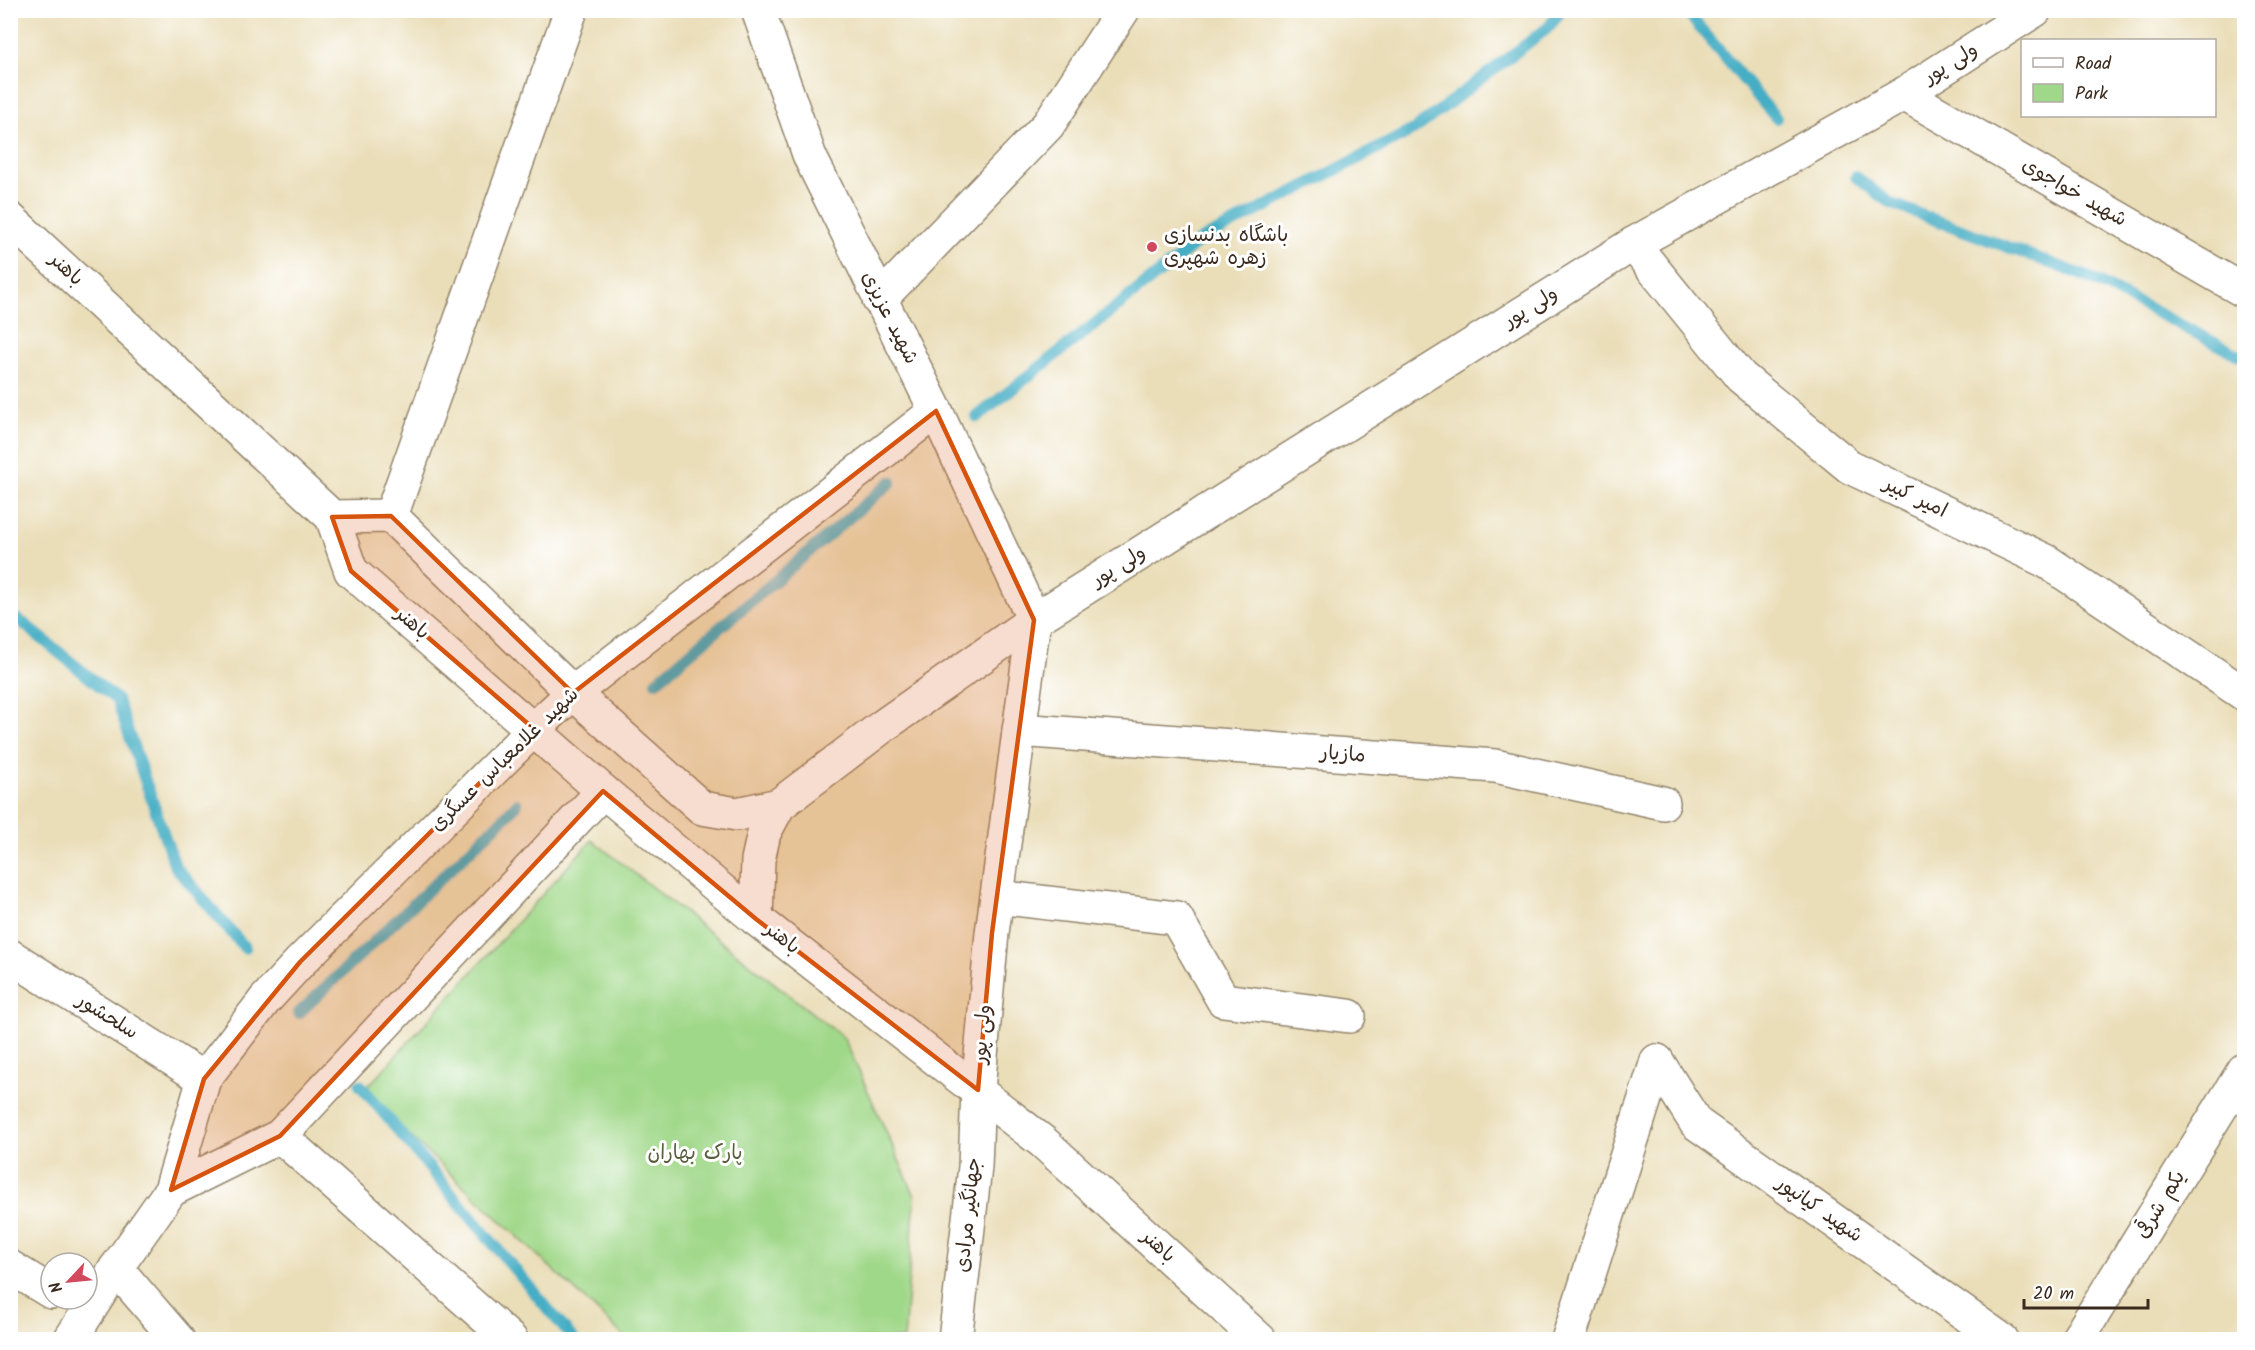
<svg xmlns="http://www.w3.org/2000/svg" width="2255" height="1350" font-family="Kalam,'Playpen Sans Arabic',sans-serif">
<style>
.green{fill:#a0d889;stroke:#6e8154;stroke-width:1.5}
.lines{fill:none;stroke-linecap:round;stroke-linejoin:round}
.stream{stroke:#44adc4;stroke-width:12}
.minor-casing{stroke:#92846c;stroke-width:36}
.major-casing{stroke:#92846c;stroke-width:36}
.minor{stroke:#fff;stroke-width:33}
.major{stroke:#fff;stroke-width:33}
.marked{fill:#d7540e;fill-opacity:0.2;stroke:#d7540e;stroke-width:4.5;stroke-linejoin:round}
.poi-dot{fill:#d1495b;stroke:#fff;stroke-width:2}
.labels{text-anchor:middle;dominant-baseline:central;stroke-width:6;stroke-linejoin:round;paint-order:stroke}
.street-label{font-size:20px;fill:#3b2a1e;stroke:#fff}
.poi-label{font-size:20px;fill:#3b2a1e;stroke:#fff;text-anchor:start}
.park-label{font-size:20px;fill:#595e3e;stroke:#fff}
</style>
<rect width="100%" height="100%" fill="#fff"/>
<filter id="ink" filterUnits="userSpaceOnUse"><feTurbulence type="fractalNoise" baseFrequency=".0167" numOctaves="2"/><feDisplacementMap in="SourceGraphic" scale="12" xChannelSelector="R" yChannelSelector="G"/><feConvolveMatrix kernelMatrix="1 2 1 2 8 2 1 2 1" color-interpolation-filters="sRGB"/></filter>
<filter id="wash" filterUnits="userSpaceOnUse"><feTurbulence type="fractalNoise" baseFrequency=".008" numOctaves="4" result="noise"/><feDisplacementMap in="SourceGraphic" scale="24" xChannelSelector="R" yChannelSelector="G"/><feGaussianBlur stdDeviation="1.35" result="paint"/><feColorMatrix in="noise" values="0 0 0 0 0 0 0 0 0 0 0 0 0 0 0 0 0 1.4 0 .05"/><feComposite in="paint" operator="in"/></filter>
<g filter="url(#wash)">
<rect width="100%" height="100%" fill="#eadeb9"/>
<path class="green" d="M592 840 844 1038 915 1196 904 1339H627L363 1092Z"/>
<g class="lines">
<g class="stream">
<path d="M1685 10 1776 118"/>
<path d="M1856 177 1890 203 2090 278 2244 358"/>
<path d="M977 417 1201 240 1415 129 1549 27 1561 10"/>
<path d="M10 615 23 623 117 700 175 866 245 948"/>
<path d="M656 682 891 482"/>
<path d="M299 1013 504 818 517 804"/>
<path d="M360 1085 574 1340"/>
</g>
</g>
</g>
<g filter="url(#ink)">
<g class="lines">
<defs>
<g id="minor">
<path d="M758 10 810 157 936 411 1034 620"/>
<path d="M1904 94 2244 291"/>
<path d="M1633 244 1741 377 1850 467 2046 561 2244 694"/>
<path d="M879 300 1048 125 1123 10"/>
<path d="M391 516 571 10"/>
<path d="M1019 730 1495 766 1663 803"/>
<path d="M997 897 1176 918 1223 1000 1349 1016"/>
<path d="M10 956 204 1079"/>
<path d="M1657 1061 1696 1123 2002 1340"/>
<path d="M280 1136 511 1340"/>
<path d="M171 1190 280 1136 603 791"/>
<path d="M10 1267 51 1292"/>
<path d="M116 1268 178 1340"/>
<path d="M70 1340 116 1268 171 1190 204 1079 265 1000 300 962 534 729 573 693 936 411"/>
<path d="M955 1340 975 1167 978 1090"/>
<path d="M1568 1340 1657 1061"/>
<path d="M2077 1340 2244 1070"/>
</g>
<g id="major">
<path d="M10 219 332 517 351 571 603 791 756 919 1043 1142 1260 1340"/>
<path d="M332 517 391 516 573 693 702 808 737 814 779 805"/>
<path d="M756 919 758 860 764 833 779 805 883 726 1034 620 1633 244 1904 94 2035 10"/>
<path d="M978 1090 992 933 1034 620"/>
</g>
</defs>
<use href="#minor" class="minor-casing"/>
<use href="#major" class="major-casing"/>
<use href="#minor" class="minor"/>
<use href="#major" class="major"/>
</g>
</g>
<path class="marked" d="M936 411 1034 620 992 933 978 1090 756 919 603 791 280 1136 171 1190 204 1079 300 962 534 729 351 571 332 517 391 516 573 693Z"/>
<circle class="poi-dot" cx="1152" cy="247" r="6"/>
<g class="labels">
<g class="street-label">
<text transform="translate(1951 64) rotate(-32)">ولی پور</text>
<text transform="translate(2074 193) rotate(30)">شهید خواجوی</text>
<text transform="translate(66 270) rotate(43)">باهنر</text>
<text transform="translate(1531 308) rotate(-32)">ولی پور</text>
<text transform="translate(889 318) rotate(63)">شهید عزیزی</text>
<text transform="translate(1915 498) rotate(26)">امیر کبیر</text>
<text transform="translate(1119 567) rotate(-32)">ولی پور</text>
<text transform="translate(412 624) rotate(41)">باهنر</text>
<text transform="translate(1343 755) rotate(4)">مازیار</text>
<text transform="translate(505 760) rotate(-44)">شهید غلامعباس عسگری</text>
<text transform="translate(782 939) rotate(38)">باهنر</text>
<text transform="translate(107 1017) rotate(32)">سلحشور</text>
<text transform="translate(983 1034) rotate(-85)">ولی پور</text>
<text transform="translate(2161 1205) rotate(-58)">یکم شرقی</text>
<text transform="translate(1819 1210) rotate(35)">شهید کیانپور</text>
<text transform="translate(969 1215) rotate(-84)">جهانگیر مرادی</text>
<text transform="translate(1158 1247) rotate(42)">باهنر</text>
</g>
<g class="poi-label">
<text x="1164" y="236">باشگاه بدنسازی<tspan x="1164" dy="23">زهره شهپری</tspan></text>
</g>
<g class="park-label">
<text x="695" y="1154">پارک بهاران</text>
</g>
</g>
<rect width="2255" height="1350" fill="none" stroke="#fff" stroke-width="36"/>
<rect x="2021" y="39" width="195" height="78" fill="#ffffff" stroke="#b1aaa5" stroke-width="1.5"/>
<rect x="2033" y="58" width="30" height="9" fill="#ffffff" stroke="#b1aaa5" stroke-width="1.5"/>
<text x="2075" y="69" font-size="18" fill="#3b2a1e">Road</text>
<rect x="2033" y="84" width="30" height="18" fill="#a0d889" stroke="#b1aaa5" stroke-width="1.5"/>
<text x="2075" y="99" font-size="18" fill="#3b2a1e">Park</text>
<g transform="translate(69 1281) rotate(244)"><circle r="28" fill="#ffffff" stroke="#b1aaa5" stroke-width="1.5"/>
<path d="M0-4.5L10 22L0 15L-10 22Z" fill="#d1495b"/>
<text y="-9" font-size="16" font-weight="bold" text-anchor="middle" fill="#3b2a1e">N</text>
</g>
<path d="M2024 1299v9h124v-9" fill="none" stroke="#3b2a1e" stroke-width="3"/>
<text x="2033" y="1299" font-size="18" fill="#3b2a1e" stroke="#ffffff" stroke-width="4.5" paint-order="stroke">20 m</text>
</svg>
